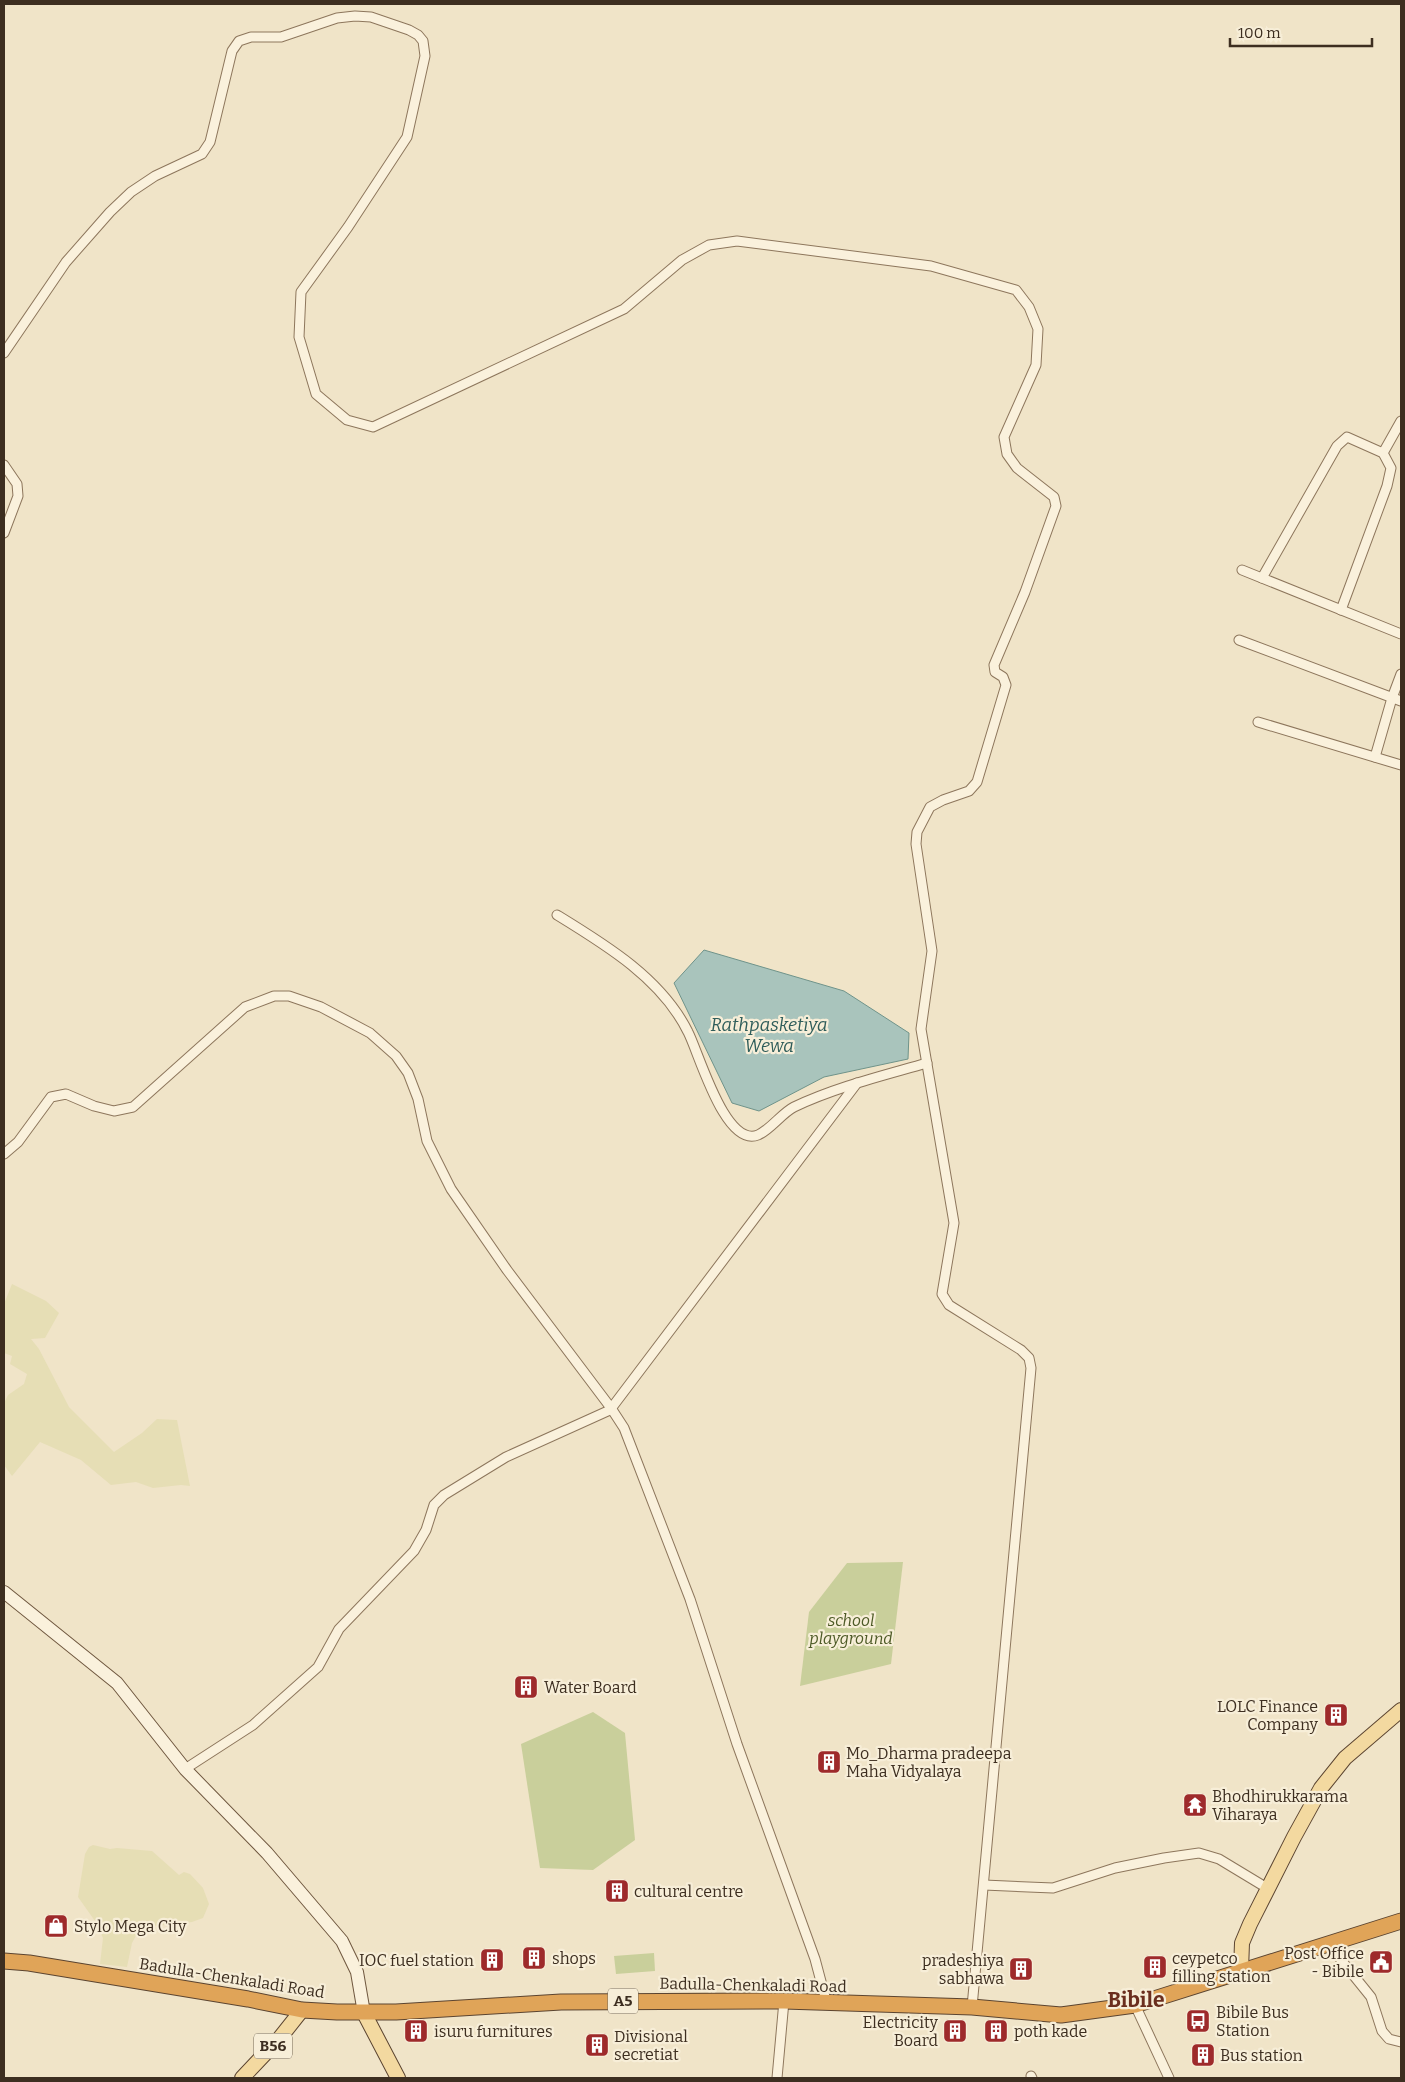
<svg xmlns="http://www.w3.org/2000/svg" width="1405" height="2082" font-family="Bitter,serif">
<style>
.farmland{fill:#e6deb5}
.green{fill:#c9cf9b}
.water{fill:#a9c4bc;stroke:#6f938a}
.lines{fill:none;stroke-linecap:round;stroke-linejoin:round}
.street-casing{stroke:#8d765c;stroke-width:11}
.secondary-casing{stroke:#6f573f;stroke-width:14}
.primary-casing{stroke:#5b4430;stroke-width:16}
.highway-casing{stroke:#5b4430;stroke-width:17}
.street{stroke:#faf1dc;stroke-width:9}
.secondary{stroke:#faf1dc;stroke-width:12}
.primary{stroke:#f3d9a0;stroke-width:14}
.highway{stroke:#e0a458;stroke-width:15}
.labels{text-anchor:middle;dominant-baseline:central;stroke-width:4.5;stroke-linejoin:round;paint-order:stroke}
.shield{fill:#f7eed8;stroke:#756857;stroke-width:1}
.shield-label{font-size:15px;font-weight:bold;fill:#3d2e20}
.park-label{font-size:16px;font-style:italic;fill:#4d5a26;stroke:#f7eed8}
.poi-label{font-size:16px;fill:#3d2e20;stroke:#f7eed8;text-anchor:start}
.street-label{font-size:16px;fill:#3d2e20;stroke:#f7eed8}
.water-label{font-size:18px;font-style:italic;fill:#2f5d5a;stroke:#f7eed8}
.district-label{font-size:21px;font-weight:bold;fill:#6b2e1e;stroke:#f7eed8}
</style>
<rect width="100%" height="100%" fill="#f0e4c8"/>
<g class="farmland">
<path d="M12 1284 46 1301 59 1313 45 1338 31 1339 39 1349 69 1407 114 1452 142 1433 157 1419 177 1420 190 1486 181 1485 153 1488 136 1482 111 1485 81 1460 40 1442 12 1476 4 1465V1403L8 1395 24 1384 27 1374 10 1364 12 1356 4 1353V1304Z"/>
<path d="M93 1845 110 1849 117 1848 152 1851 179 1875 184 1872 190 1874 203 1888 209 1904 203 1918 192 1922 148 1927 139 1930 132 1943 127 1967 100 1964 103 1938 95 1921 78 1897 85 1854 89 1847Z"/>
</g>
<g class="green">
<path d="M903 1562 891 1664 800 1686 809 1612 847 1563Z"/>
<path d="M593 1712 625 1733 635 1840 593 1870 540 1868 521 1744Z"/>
<path d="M654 1953 655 1971 616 1974 614 1956Z"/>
</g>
<path class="water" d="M704 950 844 991 909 1033 908 1059 824 1077 759 1111 732 1103 674 983Z"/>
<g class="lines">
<defs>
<g id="street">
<path d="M4 353 66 262 110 212 131 192 155 176 202 154 210 142 232 51 239 41 251 37H281L337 18 355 16 371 17 409 30 418 35 423 41 425 56 407 137 348 227 301 292 299 337 316 394 347 420 373 427 624 309 682 260 709 245 737 241 931 266 1016 290 1029 307 1038 329 1036 365 1004 437 1007 454 1017 468 1054 497 1056 506 1025 592 994 665 995 672 1003 677 1006 685 977 782 969 791 943 800 930 807 917 832 916 844 932 951 921 1029 954 1223 942 1294 949 1305 1021 1350 1029 1358 1031 1368 972 2007"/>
<path d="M1383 453 1401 421"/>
<path d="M4 465 17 484 18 496 4 533"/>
<path d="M1242 570 1401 634"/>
<path d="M1262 578 1337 446 1347 437 1383 453 1391 468 1387 486 1341 610"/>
<path d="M1239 640 1401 701"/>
<path d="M1258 722 1401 765"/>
<path d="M1375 757 1392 698 1401 674"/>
<path d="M557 915C606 945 662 979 688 1032 699 1053 725 1148 758 1135 770 1130 782 1113 794 1107 836 1087 882 1076 927 1063"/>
<path d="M4 1154 18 1142 51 1097 66 1094 94 1106 114 1111 133 1107 245 1007 274 996H289L321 1007 370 1033 396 1056 408 1073 418 1099 427 1141 451 1189 507 1270 611 1408 624 1428 690 1599 737 1744 815 1959 827 2004"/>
<path d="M185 1769 253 1725 318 1667 339 1629 414 1551 426 1530 434 1505 444 1495 506 1457 610 1410 857 1083"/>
<path d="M984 1885 1053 1888 1115 1868 1164 1858 1199 1853 1219 1859 1267 1888"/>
<path d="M1329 1945 1371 1997 1382 2031 1389 2039 1401 2042"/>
<path d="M1135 2005 1169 2078"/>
<path d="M1031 2076 1032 2078"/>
<path d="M777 2078 784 2001"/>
</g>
<path id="secondary" d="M4 1592 117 1683 185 1769 267 1853 342 1941 357 1972 364 2013"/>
<g id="primary">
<path d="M1241 1970 1242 1943 1250 1924 1294 1837 1321 1788 1345 1758 1401 1710"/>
<path d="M364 2013 398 2078"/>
<path d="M242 2078 279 2039 302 2010"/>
</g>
<path id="highway" d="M4 1961 29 1963 248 1999 302 2010 337 2012H396L561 2002 784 2001 972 2007 1061 2015 1135 2005 1401 1921"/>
</defs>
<use href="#street" class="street-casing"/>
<use href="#secondary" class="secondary-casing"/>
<use href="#primary" class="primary-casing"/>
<use href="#highway" class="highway-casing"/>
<use href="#street" class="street"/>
<use href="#secondary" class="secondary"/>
<use href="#primary" class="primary"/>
<use href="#highway" class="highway"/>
</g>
<defs>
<symbol id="building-square" viewBox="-11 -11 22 22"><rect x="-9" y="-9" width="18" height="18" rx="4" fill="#9e2a2b" stroke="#f7eed8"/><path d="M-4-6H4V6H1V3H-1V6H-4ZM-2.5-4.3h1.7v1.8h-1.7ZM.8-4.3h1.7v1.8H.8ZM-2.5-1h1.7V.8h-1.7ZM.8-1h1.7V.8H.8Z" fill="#fff"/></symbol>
<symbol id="temple-square" viewBox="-11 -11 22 22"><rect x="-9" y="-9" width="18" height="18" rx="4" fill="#9e2a2b" stroke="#f7eed8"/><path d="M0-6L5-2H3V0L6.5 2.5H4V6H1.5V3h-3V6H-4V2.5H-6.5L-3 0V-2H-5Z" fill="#fff"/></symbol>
<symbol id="shop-square" viewBox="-11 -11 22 22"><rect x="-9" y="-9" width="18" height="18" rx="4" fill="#9e2a2b" stroke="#f7eed8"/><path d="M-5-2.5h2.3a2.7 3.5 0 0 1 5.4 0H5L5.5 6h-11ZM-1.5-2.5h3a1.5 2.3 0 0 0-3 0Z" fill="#fff"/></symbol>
<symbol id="civic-square" viewBox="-11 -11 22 22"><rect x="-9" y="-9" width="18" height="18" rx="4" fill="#9e2a2b" stroke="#f7eed8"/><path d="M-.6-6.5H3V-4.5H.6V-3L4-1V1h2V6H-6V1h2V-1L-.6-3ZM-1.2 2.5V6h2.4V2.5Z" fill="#fff"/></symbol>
<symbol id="bus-square" viewBox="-11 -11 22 22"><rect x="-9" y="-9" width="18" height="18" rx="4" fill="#9e2a2b" stroke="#f7eed8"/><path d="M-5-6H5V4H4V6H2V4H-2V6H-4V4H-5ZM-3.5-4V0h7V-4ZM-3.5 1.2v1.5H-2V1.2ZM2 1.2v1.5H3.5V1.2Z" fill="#fff"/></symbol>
</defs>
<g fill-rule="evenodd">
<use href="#building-square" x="512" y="1673" width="28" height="28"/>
<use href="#building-square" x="1322" y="1701" width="28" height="28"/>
<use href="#building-square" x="815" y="1748" width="28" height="28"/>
<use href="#temple-square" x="1181" y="1791" width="28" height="28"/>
<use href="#building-square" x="603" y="1877" width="28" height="28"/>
<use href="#shop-square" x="42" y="1912" width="28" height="28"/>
<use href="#building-square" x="520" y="1944" width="28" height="28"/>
<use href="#building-square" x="478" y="1946" width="28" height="28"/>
<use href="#civic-square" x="1367" y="1948" width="28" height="28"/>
<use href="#building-square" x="1141" y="1953" width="28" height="28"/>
<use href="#building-square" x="1007" y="1955" width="28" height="28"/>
<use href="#bus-square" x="1184" y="2007" width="28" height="28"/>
<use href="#building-square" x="402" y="2017" width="28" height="28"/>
<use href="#building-square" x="941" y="2017" width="28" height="28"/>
<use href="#building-square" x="982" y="2017" width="28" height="28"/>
<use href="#building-square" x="583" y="2031" width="28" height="28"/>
<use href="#building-square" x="1189" y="2041" width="28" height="28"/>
</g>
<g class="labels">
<g class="shield">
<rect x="608" y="1988.5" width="30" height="25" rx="4"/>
<rect x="254" y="2033.5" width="38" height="25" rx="4"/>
</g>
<g class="shield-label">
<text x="623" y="2001">A5</text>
<text x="273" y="2046">B56</text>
</g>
<g class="park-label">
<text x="851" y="1620">school<tspan x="851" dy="18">playground</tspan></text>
</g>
<g class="poi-label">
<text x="544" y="1687">Water Board</text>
<text x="1318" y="1706" text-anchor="end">LOLC Finance<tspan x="1318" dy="18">Company</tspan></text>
<text x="846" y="1753">Mo_Dharma pradeepa<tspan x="846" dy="18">Maha Vidyalaya</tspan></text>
<text x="1212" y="1796">Bhodhirukkarama<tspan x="1212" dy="18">Viharaya</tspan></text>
<text x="634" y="1891">cultural centre</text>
<text x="74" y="1926">Stylo Mega City</text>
<text x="1364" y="1953" text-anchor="end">Post Office<tspan x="1364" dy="18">- Bibile</tspan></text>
<text x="552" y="1958">shops</text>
<text x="1172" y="1958">ceypetco<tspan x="1172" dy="18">filling station</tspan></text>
<text x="474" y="1960" text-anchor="end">IOC fuel station</text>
<text x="1004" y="1960" text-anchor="end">pradeshiya<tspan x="1004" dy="18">sabhawa</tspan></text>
<text x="1216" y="2012">Bibile Bus<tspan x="1216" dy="18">Station</tspan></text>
<text x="938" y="2022" text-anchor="end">Electricity<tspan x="938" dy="18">Board</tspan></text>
<text x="434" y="2031">isuru furnitures</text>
<text x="1014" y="2031">poth kade</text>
<text x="614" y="2036">Divisional<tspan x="614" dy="18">secretiat</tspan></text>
<text x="1220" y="2055">Bus station</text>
</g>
<g class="street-label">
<text transform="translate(232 1978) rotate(9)">Badulla-Chenkaladi Road</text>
<text transform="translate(753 1985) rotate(1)">Badulla-Chenkaladi Road</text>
</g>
<g class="water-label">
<text x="769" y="1025">Rathpasketiya<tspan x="769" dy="21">Wewa</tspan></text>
</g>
<g class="district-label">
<text x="1136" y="2000">Bibile</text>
</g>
</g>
<rect width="1405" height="2082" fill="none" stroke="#3d2e20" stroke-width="10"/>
<path d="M1230 38v8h142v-8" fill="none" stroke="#3d2e20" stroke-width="2.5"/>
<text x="1238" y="38" font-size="15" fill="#3d2e20" stroke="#f7eed8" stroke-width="4" paint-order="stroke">100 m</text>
</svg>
